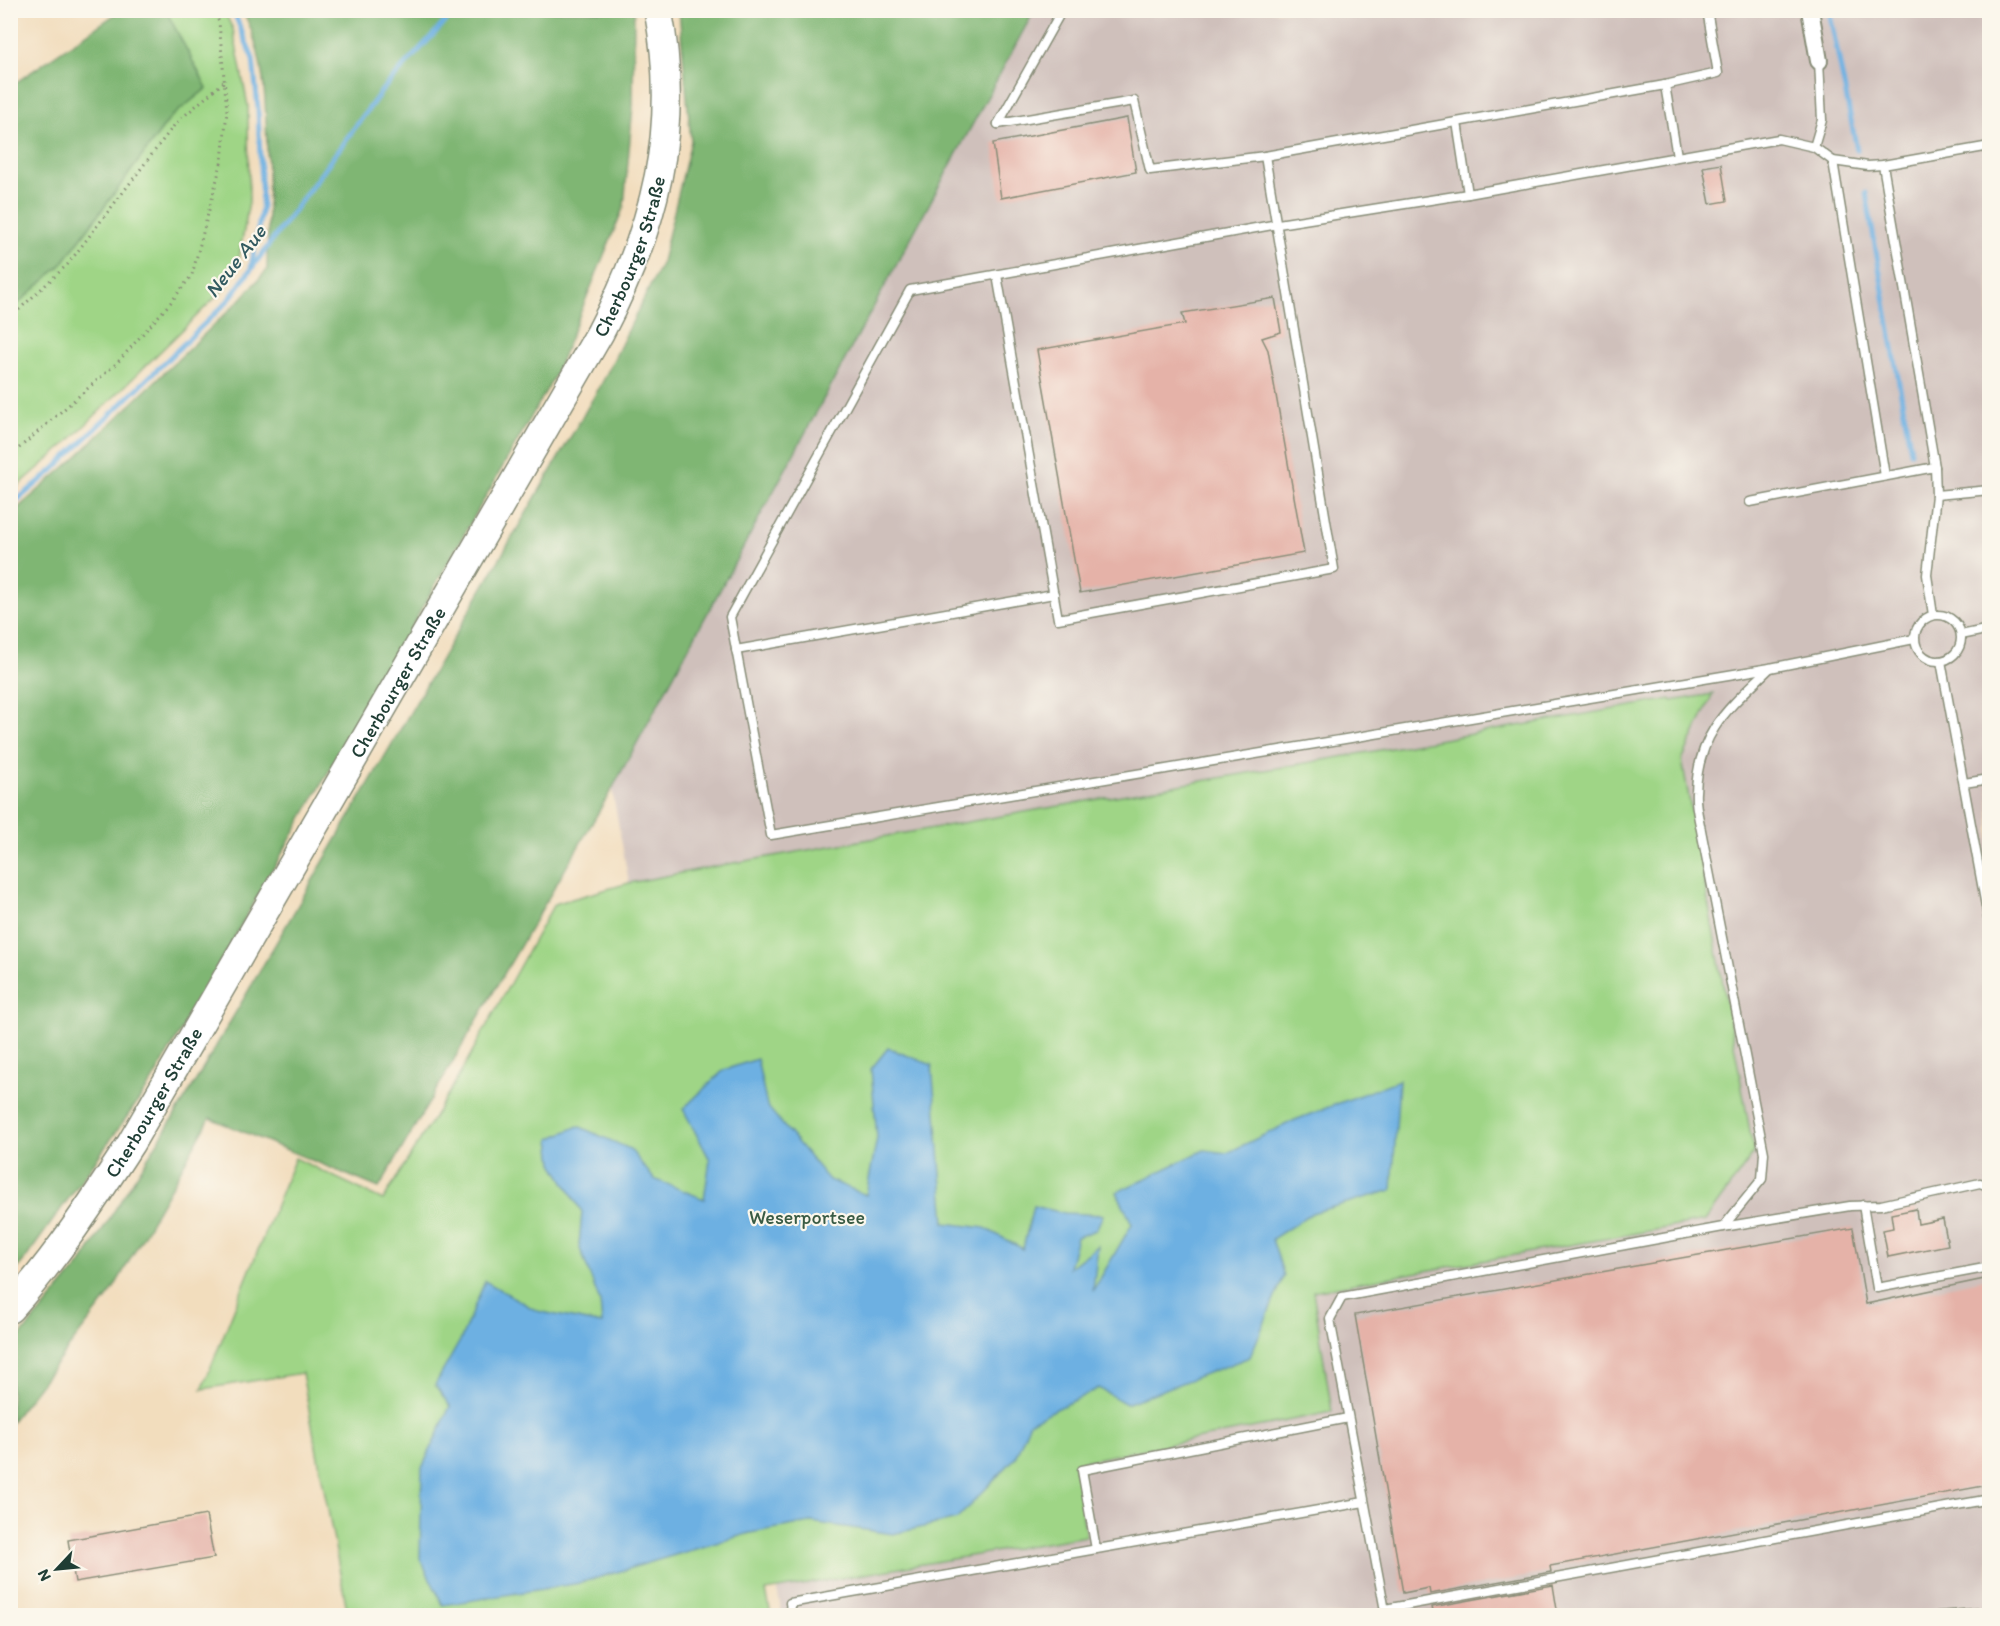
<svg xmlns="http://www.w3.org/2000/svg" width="2000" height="1626" font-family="Itim,sans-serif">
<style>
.industrial{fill:#cfc0bb}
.green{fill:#9fd586;stroke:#5f895d;stroke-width:1.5}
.forest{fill:#7fb673;stroke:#4f7a54;stroke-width:1.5}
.water{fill:#6db0e2;stroke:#46768b;stroke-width:1.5}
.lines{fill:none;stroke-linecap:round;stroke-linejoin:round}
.stream{stroke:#6db0e2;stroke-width:5}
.building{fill:#e5b2a8}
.service-casing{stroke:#888d78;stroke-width:11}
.minor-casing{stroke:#888d78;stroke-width:20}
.primary-casing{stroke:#888d78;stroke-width:30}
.path{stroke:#888d78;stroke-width:3;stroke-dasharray:1.5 4.5;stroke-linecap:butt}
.service{stroke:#fff;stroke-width:8}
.minor{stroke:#fff;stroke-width:16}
.primary{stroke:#fff;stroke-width:27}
.labels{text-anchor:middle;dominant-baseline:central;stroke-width:4.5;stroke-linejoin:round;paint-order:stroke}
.street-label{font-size:20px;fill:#1f3d34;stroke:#fbf7ec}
.park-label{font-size:20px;fill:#395b44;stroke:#fbf7ec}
.water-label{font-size:21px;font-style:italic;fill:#325a60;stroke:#fbf7ec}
</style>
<rect width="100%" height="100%" fill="#fbf7ec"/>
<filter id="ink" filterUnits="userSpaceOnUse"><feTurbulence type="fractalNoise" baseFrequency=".0167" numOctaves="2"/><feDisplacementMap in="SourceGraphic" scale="12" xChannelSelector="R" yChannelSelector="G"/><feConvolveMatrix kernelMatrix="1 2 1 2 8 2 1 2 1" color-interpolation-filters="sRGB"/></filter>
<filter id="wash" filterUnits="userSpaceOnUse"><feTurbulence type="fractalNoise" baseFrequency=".008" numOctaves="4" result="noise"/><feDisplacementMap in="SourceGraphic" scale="24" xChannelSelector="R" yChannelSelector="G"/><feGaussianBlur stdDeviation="1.35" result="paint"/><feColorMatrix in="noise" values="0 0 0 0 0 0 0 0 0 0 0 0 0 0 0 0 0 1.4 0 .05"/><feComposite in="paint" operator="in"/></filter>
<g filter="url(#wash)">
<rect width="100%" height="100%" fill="#f2ddbd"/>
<path class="industrial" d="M1034 11H1989V1615H782L777 1589 1085 1536 1073 1463 1332 1412 1313 1291 1705 1221 728 864 629 883 612 789Z"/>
<g class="green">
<path d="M166 11H224L233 29 248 106 249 202 238 264 225 288 66 444 11 492 10 310 61 265 171 117 207 88Z"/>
<path d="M1713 694 1682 760 1754 1153 1705 1221 1313 1291 1332 1412 1074 1463 1086 1536 766 1591 771 1615H348L302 1373 202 1389 295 1158 383 1200 456 1081 554 904 629 883 728 864 1671 699 1672 701Z"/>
</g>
<g class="forest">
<path d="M120 11H166L207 88 171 117 61 265 11 310V86Z"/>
<path d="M243 11H634L633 105 624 206 555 375 151 1083 26 1258 11 1276V514L75 458 241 299 267 270C268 230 269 190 267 150 266 102 265 54 243 11Z"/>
<path d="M679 11H1034L612 789 379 1188 210 1118 111 1293 11 1422V1347L80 1265 187 1096 602 383 662 262 691 141Z"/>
</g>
<path class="water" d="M888 1048 932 1065 945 1223 985 1228 1023 1249 1033 1206 1064 1213 1103 1215 1096 1230 1077 1237 1069 1268 1098 1246 1093 1291 1132 1224 1117 1192 1204 1150 1227 1153 1295 1120 1399 1080 1392 1190 1312 1213 1272 1239 1284 1276 1250 1357 1126 1404 1099 1388 1030 1422 1015 1458 957 1519 893 1534 811 1522 750 1533 580 1583 443 1605 420 1558 422 1468 450 1406 435 1385 461 1339 485 1281 537 1311 602 1324 600 1302 579 1246 582 1212 553 1163 550 1139 578 1126 630 1149 654 1179 704 1199 710 1160 683 1109 724 1070 757 1059 767 1106 829 1180 866 1195 877 1138 871 1069Z"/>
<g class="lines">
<g class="stream">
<path d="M233 10 253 59 258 108 262 207 251 268"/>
<path d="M1829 10 1857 150"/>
<path d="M1866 193 1911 452"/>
<path d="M10 506 53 470 227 302 383 89 456 10"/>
</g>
</g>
<g id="blocks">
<g class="building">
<path d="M1127 118 1136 172 1001 198 993 143Z"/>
<path d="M1721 164 1727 201 1710 204 1703 167Z"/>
<path d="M1275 298 1281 332 1262 338 1268 350 1304 553 1080 593 1037 350 1185 324 1182 313Z"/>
<path d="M1916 1209 1918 1224 1943 1219 1948 1245 1888 1257 1883 1230 1893 1228 1891 1214Z"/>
<path d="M1853 1228 1866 1304 1989 1278V1485L1550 1566 1551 1572 1430 1594 1429 1588 1403 1593 1355 1315Z"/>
<path d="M206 1515 214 1558 75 1582 68 1540Z"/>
<path d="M1553 1585 1558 1616H1434L1432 1607Z"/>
</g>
</g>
</g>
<g filter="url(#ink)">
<use href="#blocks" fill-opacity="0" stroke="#888d78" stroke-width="1.5"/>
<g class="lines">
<defs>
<g id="service">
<path d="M1457 122 1468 194"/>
<path d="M998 124 1062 10"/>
<path d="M1814 147 1822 120 1819 61"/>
<path d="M1265 156 1665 85"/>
<path d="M1677 156 1665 85 1718 73 1707 10"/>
<path d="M1833 161 1868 166 1883 165 1990 146"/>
<path d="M1883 165 1935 467 1936 495 1927 575 1933 615"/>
<path d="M997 275 1058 619 1334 569 1265 156 1150 170 1134 101 998 124"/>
<path d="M1885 476 1833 161 1814 147 1779 139 1468 194 1278 224 910 290 730 617 771 835 1770 668 1914 639"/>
<path d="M1936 495 1990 490"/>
<path d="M1750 502 1935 467"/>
<circle cx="1938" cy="638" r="23"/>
<path d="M1961 635 1990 629"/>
<path d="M736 650 1054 594"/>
<path d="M1941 661 1990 928"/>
<path d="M1964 783 1990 779"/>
<path d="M1863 1205 1877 1288 1990 1267"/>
<path d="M1723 1227 1762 1179 1764 1153 1700 825C1698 815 1695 803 1696 792 1698 731 1729 708 1770 668"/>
<path d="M1096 1549 1082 1470 1348 1418"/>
<path d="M1385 1609 1990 1499"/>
<path d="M792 1616 790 1603 1364 1502"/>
<path d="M1386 1616 1330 1319 1342 1297 1723 1227 1850 1206 1881 1205 1980 1183 1990 1187"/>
<path d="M1938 1616 1990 1612"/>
</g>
<path id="minor" d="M1810 10 1819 61"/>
<g id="primary">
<path id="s1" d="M10 1309C56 1258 94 1200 131 1143L600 333C655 228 681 129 658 10"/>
</g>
</defs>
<use href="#service" class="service-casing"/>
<use href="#minor" class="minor-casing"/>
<use href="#primary" class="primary-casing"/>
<g class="path">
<path d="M10 318 68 264 176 123 226 80"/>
<path d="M10 456 117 363 171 302 192 275 222 160 227 111 219 22 213 10"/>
</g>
<use href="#service" class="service"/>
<use href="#minor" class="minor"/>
<use href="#primary" class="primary"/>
</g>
</g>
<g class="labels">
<g class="street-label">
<text stroke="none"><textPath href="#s1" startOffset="1224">Cherbourger Straße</textPath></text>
<text stroke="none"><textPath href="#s1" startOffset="738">Cherbourger Straße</textPath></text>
<text stroke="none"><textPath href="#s1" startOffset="252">Cherbourger Straße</textPath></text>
</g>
<g class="park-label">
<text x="807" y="1217">Weserportsee</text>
</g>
<g class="water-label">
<text transform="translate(235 261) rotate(-52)">Neue Aue</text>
</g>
</g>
<rect width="2000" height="1626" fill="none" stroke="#fbf7ec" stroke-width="36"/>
<g transform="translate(57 1569) rotate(244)" stroke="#fbf7ec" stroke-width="4.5" paint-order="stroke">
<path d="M0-4.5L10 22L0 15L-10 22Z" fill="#1f3d34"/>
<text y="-9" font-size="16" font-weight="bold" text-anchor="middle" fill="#1f3d34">N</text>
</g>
</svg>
